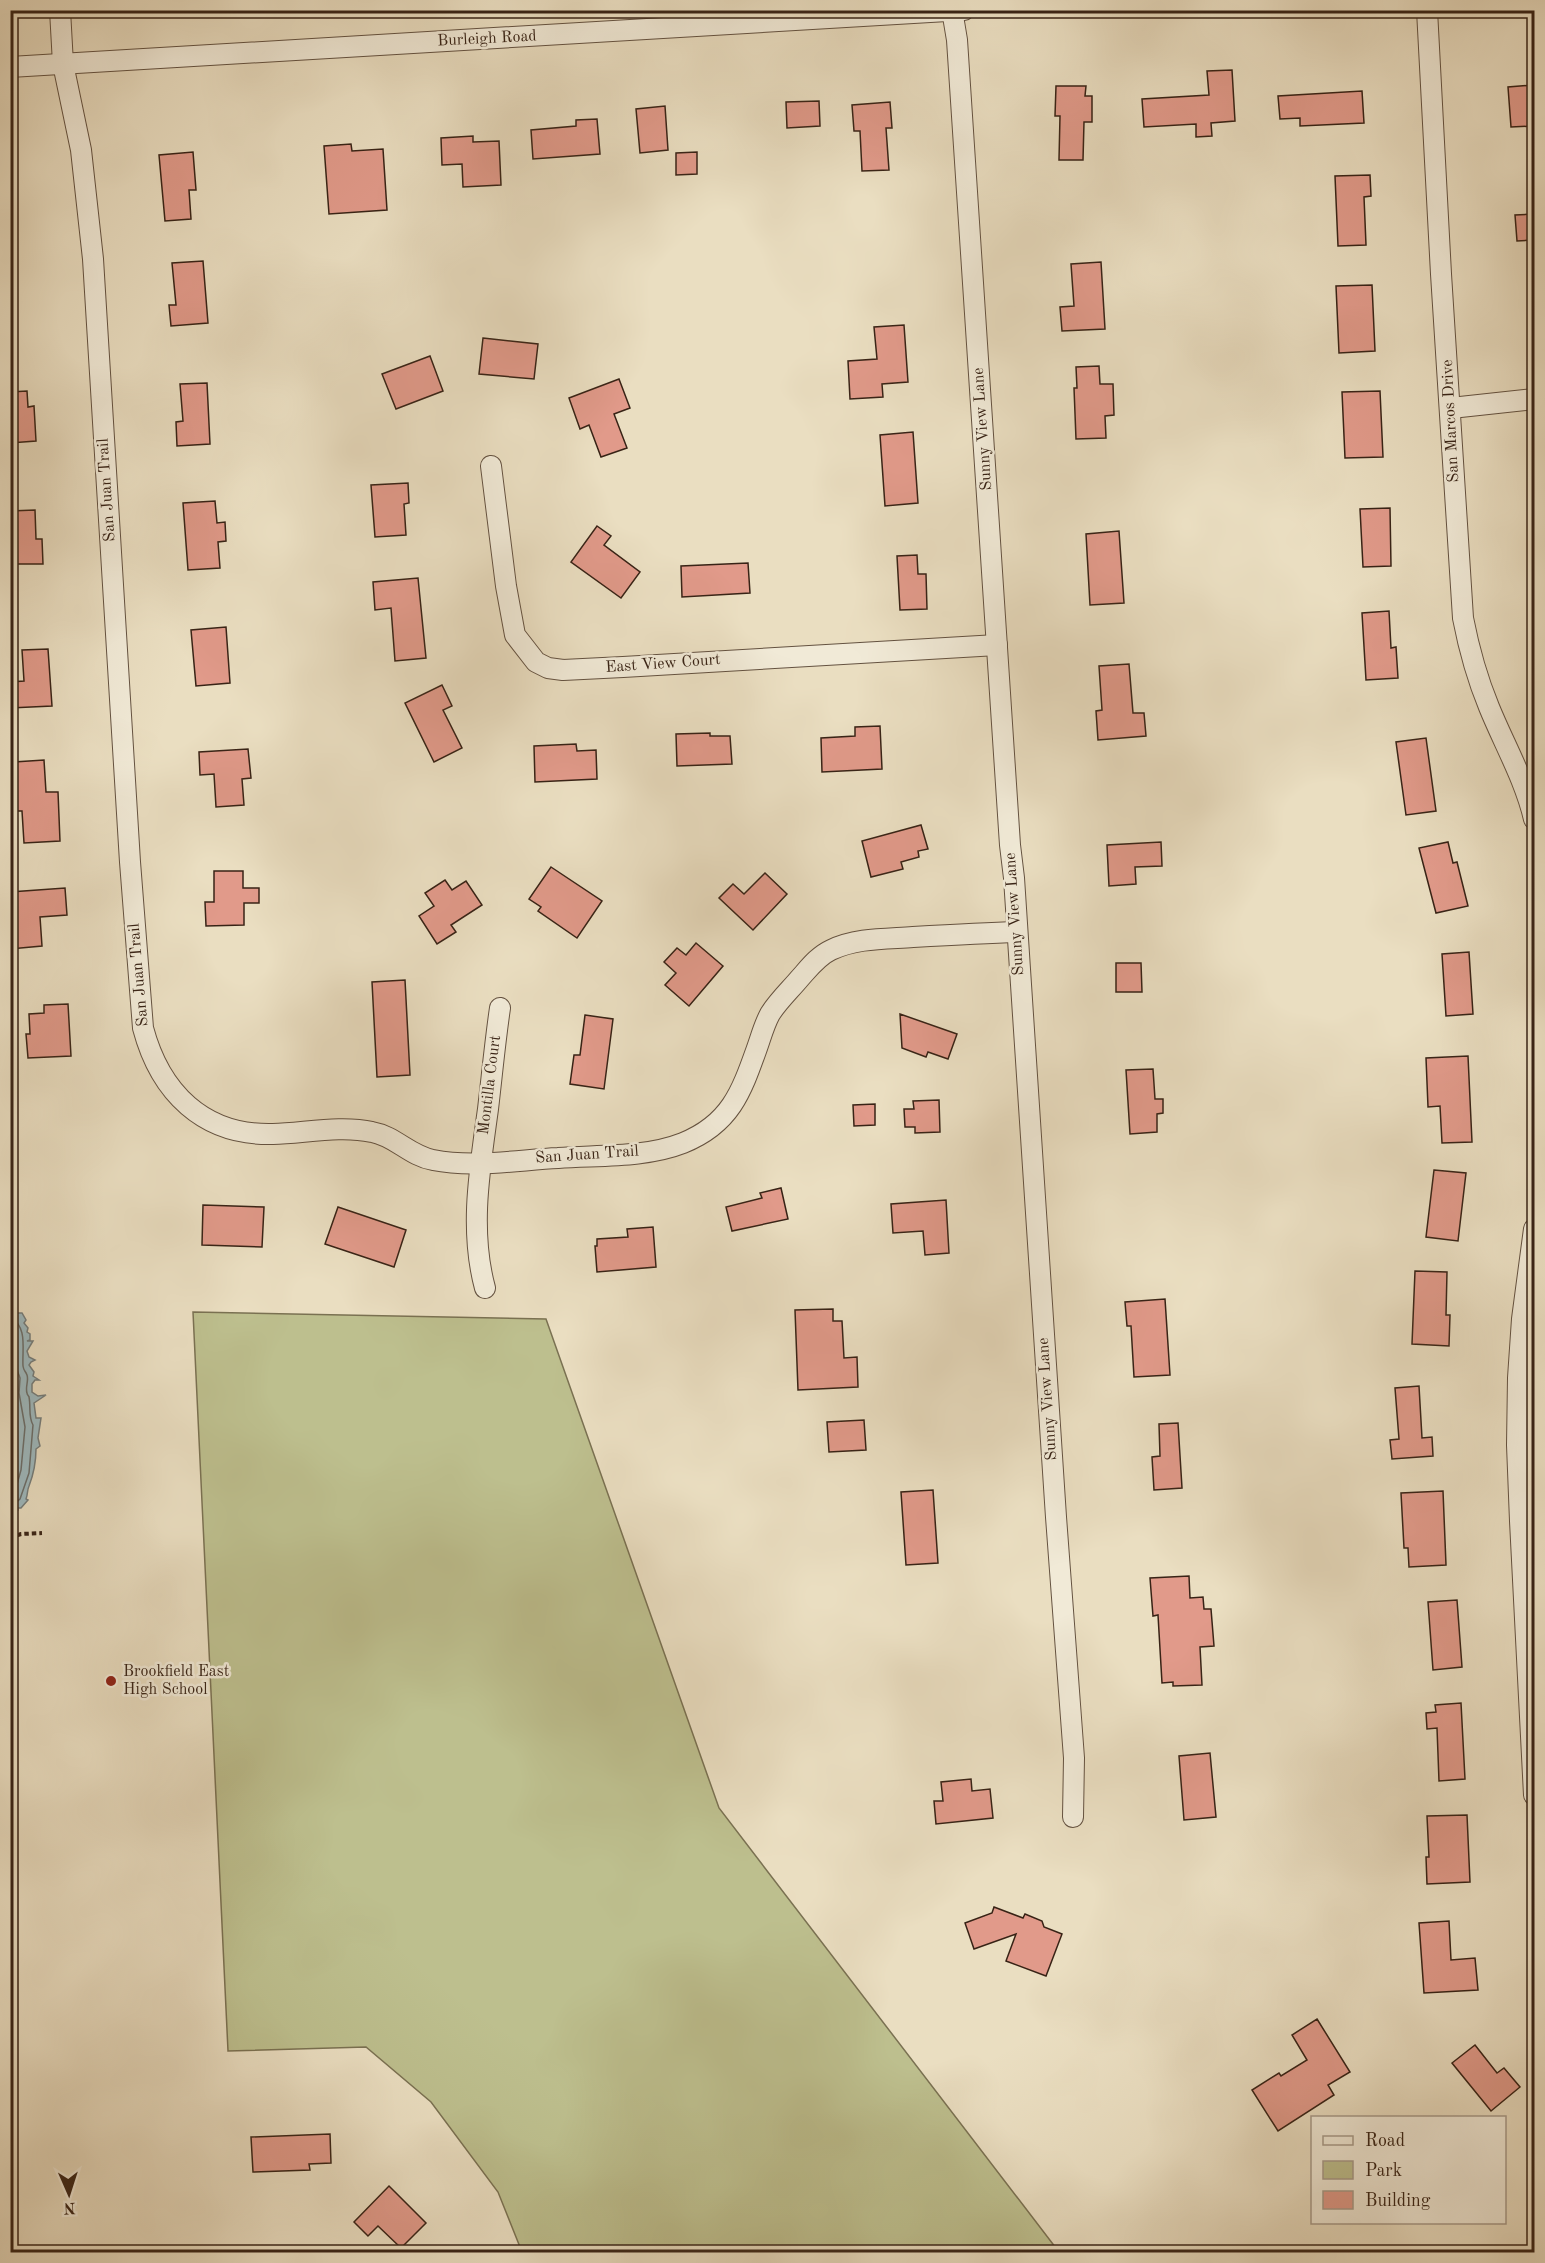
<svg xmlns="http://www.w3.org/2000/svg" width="1545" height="2263" font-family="'Old Standard TT',serif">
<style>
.green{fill:#bdbf8e;stroke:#7a7152;stroke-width:1.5}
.water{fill:#9eb9be;stroke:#757d7b;stroke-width:1.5}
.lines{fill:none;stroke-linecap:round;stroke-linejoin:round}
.shore{stroke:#6b6e6a;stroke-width:1.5}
.building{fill:#e19a8a;stroke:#382316;stroke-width:1.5}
.minor-casing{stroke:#645241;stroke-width:22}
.path{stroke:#382316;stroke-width:4;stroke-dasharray:4.5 3;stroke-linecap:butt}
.minor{stroke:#f1ead7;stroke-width:20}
.poi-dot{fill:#8f2418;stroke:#f1ead7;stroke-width:2}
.labels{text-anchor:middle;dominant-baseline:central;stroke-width:5;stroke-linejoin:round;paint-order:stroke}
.street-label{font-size:16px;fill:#382316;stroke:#f1ead7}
.poi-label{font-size:16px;fill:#382316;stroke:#f1ead7;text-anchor:start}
</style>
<rect width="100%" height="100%" fill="#eadec1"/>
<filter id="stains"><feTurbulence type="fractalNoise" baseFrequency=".00333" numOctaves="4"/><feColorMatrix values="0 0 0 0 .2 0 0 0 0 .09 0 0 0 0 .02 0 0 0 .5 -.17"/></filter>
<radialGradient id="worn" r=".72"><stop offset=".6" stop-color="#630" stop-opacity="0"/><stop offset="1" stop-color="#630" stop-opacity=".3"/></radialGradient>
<path class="green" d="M193 1312 546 1319 719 1808 1059 2252H522L498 2192 431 2102 366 2047 228 2051Z"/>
<path class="water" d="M11 1279 14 1282V1288L17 1286 14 1310 17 1313H22L26 1320 24 1323 28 1328 27 1332 30 1334V1340L27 1341H33L27 1351 29 1357 35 1360 31 1362 29 1365 34 1372 33 1376 39 1380H35L32 1384V1392L38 1396 46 1395 34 1403 36 1418H41L38 1438 40 1446 36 1449C36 1463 34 1473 29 1486 27 1490 28 1494 26 1499L28 1500 21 1508H17L18 1510 11 1514Z"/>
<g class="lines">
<g class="shore">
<path d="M10 1316C28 1328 22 1348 23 1366 24 1372 25 1370 27 1375 29 1381 25 1387 27 1393 27 1395 29 1396 29 1397 31 1407 28 1416 33 1425L29 1473 20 1499 10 1508"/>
<path d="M10 1325 16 1340 14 1351 16 1367 20 1378 19 1393 25 1427 21 1470 15 1491 10 1497"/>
<path d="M10 1397 16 1429 10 1473"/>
</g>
</g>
<g class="building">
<path d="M1232 70 1235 121 1211 123 1212 136 1196 137V124L1144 127 1142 99 1209 95 1207 71Z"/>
<path d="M1534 85V126L1511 127 1508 87Z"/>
<path d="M1056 86H1086L1085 96H1092V122H1084L1083 160H1059L1060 116H1055Z"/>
<path d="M1362 91 1364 123 1300 126V118L1280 119 1278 96Z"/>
<path d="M819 101 820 126 787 128 786 102Z"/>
<path d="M890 102 892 128H886L889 170 862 171 860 131H854L852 105Z"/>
<path d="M665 106 668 150 640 153 636 109Z"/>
<path d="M597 119 600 154 533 159 531 130 576 126V120Z"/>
<path d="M473 136V142L499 141 501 185 463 187 462 164 442 165 441 138Z"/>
<path d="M351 144 352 151 383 149 387 210 329 214 324 146Z"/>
<path d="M193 152 196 190H189L191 219 165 221 159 155Z"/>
<path d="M697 152V174L676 175V153Z"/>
<path d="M1370 175 1371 196 1364 197 1366 245 1338 246 1335 176Z"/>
<path d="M1534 214V240L1517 241 1515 215Z"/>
<path d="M203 261 208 323 171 326 169 305H176L172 263Z"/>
<path d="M1101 262 1105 329 1062 331 1060 307 1074 306 1071 264Z"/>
<path d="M1372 285 1375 351 1339 353 1336 286Z"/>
<path d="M904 325 908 382 882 384 883 397 850 399 848 361 877 359 874 327Z"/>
<path d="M483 338 538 344 534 379 479 374Z"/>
<path d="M430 356 443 391 396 409 382 374Z"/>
<path d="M1099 366 1100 384H1113L1114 415 1105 416 1106 438 1076 439 1074 388H1077L1076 367Z"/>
<path d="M619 379 630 408 614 414 627 448 601 457 589 425 580 429 569 398Z"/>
<path d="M207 383 210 444 177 446 176 422 183 421 180 384Z"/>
<path d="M27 391 28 407 34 406 36 441 10 443V392Z"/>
<path d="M1380 391 1383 457 1345 458 1342 392Z"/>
<path d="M913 432 918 503 885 506 880 435Z"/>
<path d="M408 483 409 503 404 504 406 535 375 537 371 485Z"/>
<path d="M215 501 217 523 225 522 226 541 218 542 220 568 188 570 183 503Z"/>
<path d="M1390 508 1391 566 1363 567 1360 509Z"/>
<path d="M35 510 36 539H42L43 564H14V556H10V511Z"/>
<path d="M597 526 611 536 604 545 640 572 621 598 571 562Z"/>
<path d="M1119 531 1124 603 1090 605 1086 534Z"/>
<path d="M917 555 918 574H926L927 609 900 610 897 556Z"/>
<path d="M748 563 750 593 682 597 681 566Z"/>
<path d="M418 578 426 658 395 661 391 608 375 610 373 582Z"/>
<path d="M1389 611 1391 648 1396 647 1398 678 1366 680 1362 613Z"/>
<path d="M226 627 230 683 196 686 191 630Z"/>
<path d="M48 649 52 706 10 708V682L24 681 22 650Z"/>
<path d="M1129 664 1133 713H1144L1146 736 1098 740 1096 711 1102 710 1099 666Z"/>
<path d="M442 685 452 706 443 710 462 748 434 762 405 703Z"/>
<path d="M880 726 882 769 822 772 821 738 855 736V727Z"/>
<path d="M710 733V736H730L732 764 677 766 676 734Z"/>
<path d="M1426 738 1436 811 1406 815 1396 742Z"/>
<path d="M576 744 577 751 596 750 597 779 535 782 534 746Z"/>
<path d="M248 749 251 778 242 779 244 805 216 807 214 774 200 775 199 752Z"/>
<path d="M44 760 46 792H58L60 841 24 843 22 811H10V795L16 794 14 762Z"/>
<path d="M921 825 928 849 918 851 919 857 901 862 903 869 871 877 862 841Z"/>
<path d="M1161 842 1162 866 1135 867 1136 884 1109 886 1107 845Z"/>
<path d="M1448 842 1453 863 1457 862 1468 906 1436 913 1419 848Z"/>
<path d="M551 867 602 901 577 938 538 911 541 907 529 899Z"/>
<path d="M214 871H243V888H259V903H244V925L206 926 205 902H214Z"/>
<path d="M765 873 787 894 753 930 719 898 733 884 744 894Z"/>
<path d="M445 880 452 890 466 881 482 905 451 925 456 932 437 944 419 916 434 906 425 893Z"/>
<path d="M65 888 67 915 40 917 42 946 10 949V892Z"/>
<path d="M696 943 723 966 689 1006 665 985 676 973 664 962 677 948 686 955Z"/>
<path d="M1469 952 1473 1014 1446 1016 1442 954Z"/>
<path d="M1116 963H1141L1142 992H1116Z"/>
<path d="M405 980 410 1075 377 1077 372 982Z"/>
<path d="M68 1004 71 1056 28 1058 26 1034H30L29 1014 44 1013V1005Z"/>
<path d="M900 1014 957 1034 948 1059 928 1052 926 1057 902 1048Z"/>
<path d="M585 1015 613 1019 604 1089 570 1084 574 1055H580Z"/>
<path d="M1468 1056 1472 1142 1442 1143 1440 1106 1428 1107 1426 1058Z"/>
<path d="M1153 1069 1155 1099H1163V1113L1157 1114V1132L1130 1134 1126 1070Z"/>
<path d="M939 1100 940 1132 915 1133V1127H905L904 1109H914L913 1101Z"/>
<path d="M875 1104V1125L854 1126 853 1105Z"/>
<path d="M1434 1170 1466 1173 1458 1241 1426 1237Z"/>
<path d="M781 1188 788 1219 732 1231 726 1207 762 1198 760 1193Z"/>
<path d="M946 1200 949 1253 925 1255 923 1231 893 1233 891 1204Z"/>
<path d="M203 1205 264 1207 262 1247 202 1245Z"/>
<path d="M338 1207 406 1230 394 1267 325 1244Z"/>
<path d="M653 1227 656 1267 597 1272 595 1246H597V1239L628 1237 627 1229Z"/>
<path d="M1415 1271 1447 1272 1446 1315H1450L1449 1346 1412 1344Z"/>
<path d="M1165 1299 1170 1375 1134 1377 1131 1326H1127L1125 1302Z"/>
<path d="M833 1309V1321H842L844 1358 857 1357 858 1387 798 1390 795 1310Z"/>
<path d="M1419 1386 1422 1438 1432 1437 1433 1456 1392 1459 1390 1440 1399 1439 1395 1388Z"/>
<path d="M864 1420 866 1450 829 1452 827 1422Z"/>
<path d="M1178 1423 1182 1488 1154 1490 1152 1457 1160 1456 1159 1424Z"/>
<path d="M933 1490 938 1563 906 1565 901 1492Z"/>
<path d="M1443 1491 1446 1565 1409 1567 1408 1548H1404L1401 1493Z"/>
<path d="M1189 1576 1190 1598 1203 1597 1204 1609H1211L1214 1646 1200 1647 1202 1685 1173 1686V1682L1162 1683 1158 1615 1153 1616 1150 1578Z"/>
<path d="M1457 1600 1462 1667 1433 1670 1428 1602Z"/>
<path d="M1461 1703 1465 1779 1439 1781 1437 1728 1427 1729 1426 1713 1436 1712 1435 1705Z"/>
<path d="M1210 1753 1216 1817 1184 1820 1179 1756Z"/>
<path d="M971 1779 972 1791 990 1789 993 1818 936 1824 934 1801H943L941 1782Z"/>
<path d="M1467 1815 1470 1882 1427 1884 1426 1857H1429L1427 1816Z"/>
<path d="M994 1907 1023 1918 1025 1914 1042 1921 1044 1927 1062 1934 1046 1976 1006 1961 1016 1934 974 1949 965 1923 992 1913Z"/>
<path d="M1449 1921 1451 1960 1475 1958 1478 1990 1424 1993 1419 1923Z"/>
<path d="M1317 2019 1350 2072 1328 2085 1334 2095 1278 2131 1252 2090 1279 2073 1281 2076 1307 2060 1292 2035Z"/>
<path d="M1475 2045 1497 2073 1504 2068 1520 2087 1491 2111 1452 2063Z"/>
<path d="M330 2134 331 2163 309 2164 310 2170 253 2172 251 2137Z"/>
<path d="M389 2186 426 2223 401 2248 378 2226 368 2236 354 2222Z"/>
</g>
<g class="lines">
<defs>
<g id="minor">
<path d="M60 10 63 64 81 150 93 259 130 862 143 1028C160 1092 203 1136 273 1134 305 1133 341 1125 372 1132 395 1136 410 1156 433 1160 473 1168 518 1160 558 1158 598 1155 645 1158 683 1143 730 1124 741 1093 757 1048 761 1037 764 1025 770 1014 778 1001 790 990 800 978 809 968 818 956 831 950 856 938 885 939 913 937 948 935 983 933 1017 932"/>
<path d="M952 10 957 40 1010 845 1014 878 1056 1517 1074 1758 1073 1817"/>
<path d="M1427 10 1441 274 1463 618C1469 649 1477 678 1489 707 1504 744 1525 780 1534 819"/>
<path d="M10 67 964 10"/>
<path d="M1451 408 1534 399"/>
<path d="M491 466 506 586 515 635 536 662 548 668 563 670 623 667 997 645"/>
<path d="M1534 1229 1522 1319 1518 1378 1517 1445 1520 1521 1534 1795"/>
<path d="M485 1288C469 1229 480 1168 488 1109 492 1075 495 1042 500 1008"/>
</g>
</defs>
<use href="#minor" class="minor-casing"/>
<path class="path" d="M10 1538 21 1534 42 1533"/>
<use href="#minor" class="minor"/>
</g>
<circle class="poi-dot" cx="111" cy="1681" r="6"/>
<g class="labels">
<g class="street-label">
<text transform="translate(487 39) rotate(-3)">Burleigh Road</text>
<text transform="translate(1451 421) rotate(-93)">San Marcos Drive</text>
<text transform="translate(983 429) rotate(-94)">Sunny View Lane</text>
<text transform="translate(107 490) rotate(-94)">San Juan Trail</text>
<text transform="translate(663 664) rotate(-4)">East View Court</text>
<text transform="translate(1015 914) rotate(-94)">Sunny View Lane</text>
<text transform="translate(139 975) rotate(-95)">San Juan Trail</text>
<text transform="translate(490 1085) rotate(-83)">Montilla Court</text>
<text transform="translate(587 1155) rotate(-4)">San Juan Trail</text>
<text transform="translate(1048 1399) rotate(-94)">Sunny View Lane</text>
</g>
<g class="poi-label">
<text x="123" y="1672">Brookfield East<tspan x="123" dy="18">High School</tspan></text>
</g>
</g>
<rect width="1545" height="2263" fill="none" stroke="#eadec1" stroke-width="36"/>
<rect x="12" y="12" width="1521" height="2239" fill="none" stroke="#382316" stroke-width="3"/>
<rect x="18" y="18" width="1509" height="2227" fill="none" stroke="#382316" stroke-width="1.5"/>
<rect x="1311" y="2116" width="195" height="108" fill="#f1ead7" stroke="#a79a8a" stroke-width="1.5"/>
<rect x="1323" y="2136" width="30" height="9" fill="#f1ead7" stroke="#a79a8a" stroke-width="1.5"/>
<text x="1365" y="2146" font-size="18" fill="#382316">Road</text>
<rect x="1323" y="2161" width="30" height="18" fill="#bdbf8e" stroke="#a79a8a" stroke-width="1.5"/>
<text x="1365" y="2176" font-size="18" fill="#382316">Park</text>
<rect x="1323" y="2191" width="30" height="18" fill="#e19a8a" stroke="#a79a8a" stroke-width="1.5"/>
<text x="1365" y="2206" font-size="18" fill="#382316">Building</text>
<g transform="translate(69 2194) rotate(177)" stroke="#f1ead7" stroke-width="4.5" paint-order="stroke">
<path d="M0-4.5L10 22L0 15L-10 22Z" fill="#382316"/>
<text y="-9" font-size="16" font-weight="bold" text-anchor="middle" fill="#382316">N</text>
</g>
<rect width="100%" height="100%" filter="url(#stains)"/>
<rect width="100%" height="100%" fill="url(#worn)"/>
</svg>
